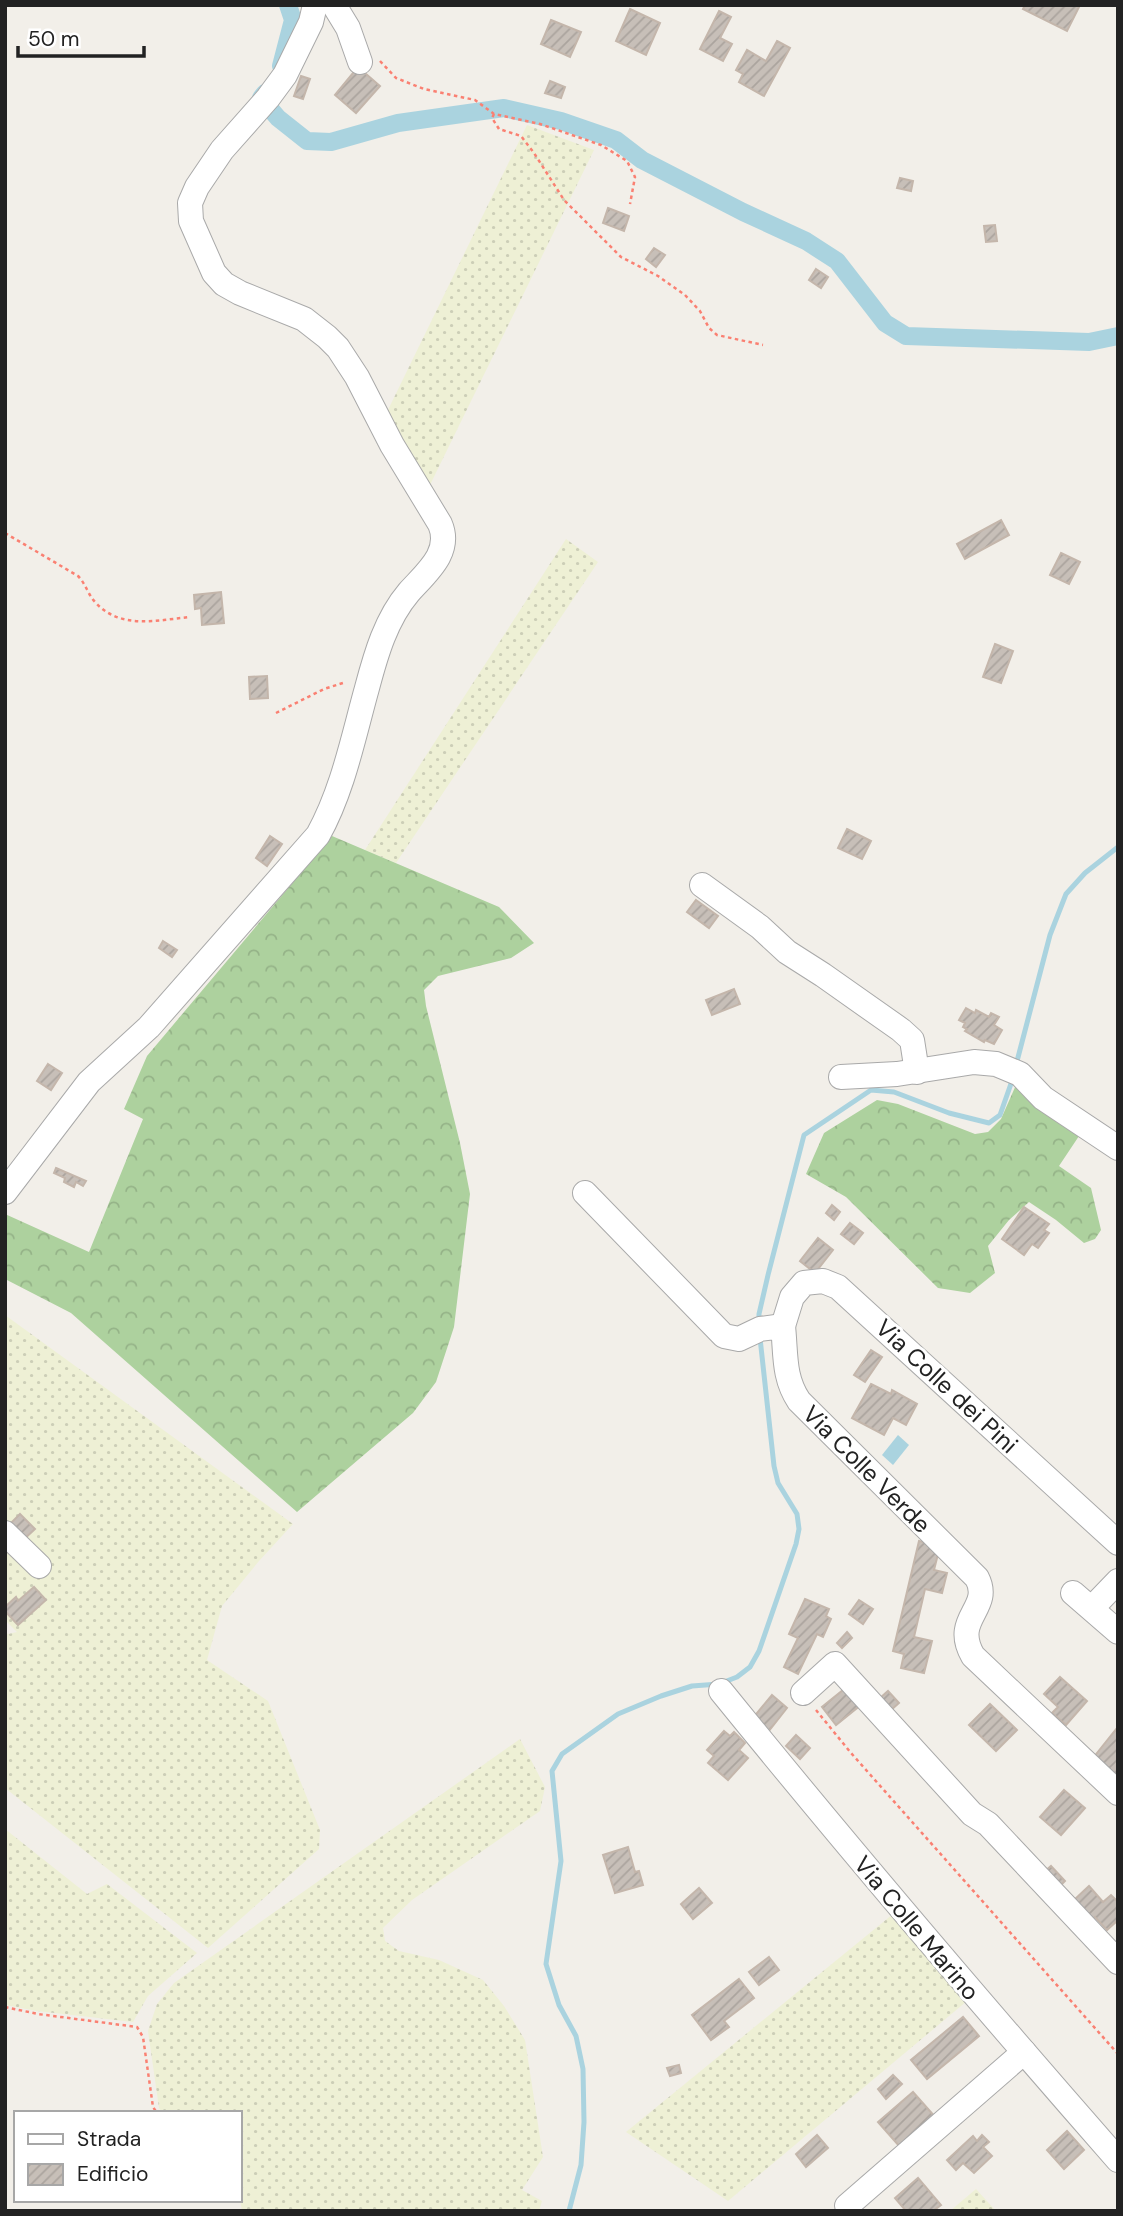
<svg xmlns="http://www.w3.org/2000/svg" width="1123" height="2216" font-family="'DM Sans',sans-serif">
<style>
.farmland{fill:url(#farmland-dots)}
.forest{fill:url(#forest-crowns)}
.water{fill:#aad3df}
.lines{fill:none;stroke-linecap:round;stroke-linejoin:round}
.stream{stroke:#aad3df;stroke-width:5}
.canal{stroke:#aad3df;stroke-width:18}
.building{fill:url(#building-hatch);stroke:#c4b6ab;stroke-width:2}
.minor-casing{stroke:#a9a9a9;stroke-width:26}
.path{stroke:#fa8072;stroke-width:2.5;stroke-dasharray:3.5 3.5;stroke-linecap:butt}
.minor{stroke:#fff;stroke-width:24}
.labels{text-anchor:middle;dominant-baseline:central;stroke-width:6;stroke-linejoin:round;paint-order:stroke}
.street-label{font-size:24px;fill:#222;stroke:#fff}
</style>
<defs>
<pattern id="farmland-dots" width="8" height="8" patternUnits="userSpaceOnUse" patternTransform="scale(1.75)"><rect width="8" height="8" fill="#eef0d5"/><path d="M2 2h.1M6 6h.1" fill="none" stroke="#ccceb7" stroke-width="1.8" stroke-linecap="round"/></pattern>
<pattern id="forest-crowns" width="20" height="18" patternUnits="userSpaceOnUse" patternTransform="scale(1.75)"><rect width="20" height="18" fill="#add19e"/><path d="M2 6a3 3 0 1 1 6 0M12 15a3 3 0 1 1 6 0" fill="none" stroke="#95b388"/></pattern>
<pattern id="building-hatch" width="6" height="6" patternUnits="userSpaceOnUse" patternTransform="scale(1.75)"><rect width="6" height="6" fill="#c7bfb8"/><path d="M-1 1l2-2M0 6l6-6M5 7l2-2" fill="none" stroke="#aba49e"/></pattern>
</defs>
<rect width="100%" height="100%" fill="#f2efe9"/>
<g class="farmland">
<path d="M527 125 594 150 428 489 386 414Z"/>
<path d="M566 539 598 562 396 863 365 850Z"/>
<path d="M5 1315 293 1524 259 1561 222 1606 207 1660 268 1701 320 1830 319 1849 208 1948 5 1788V1632L8 1634 17 1632 5 1620Z"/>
<path d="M520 1739 545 1787 540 1811 412 1900 383 1928 385 1941 399 1951 439 1960 483 1980 504 2006 525 2040 543 2157 522 2190 542 2201 539 2211H242L240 2200V2113H163L159 2108 148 2031 157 2004 174 1983Z"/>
<path d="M5 1829 87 1894 107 1884 197 1953 148 1996 133 2022 37 2011 5 2005Z"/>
<path d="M893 1914 967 2001 728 2201 626 2132Z"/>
<path d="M976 2189 996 2211H950Z"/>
</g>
<g class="forest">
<path d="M332 836 499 907 534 943 511 958 438 976 424 990 426 1006 460 1143 470 1194 454 1327 436 1382 413 1413 297 1512 71 1313 5 1279V1214L89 1252 143 1119 124 1109 147 1056Z"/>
<path d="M1016 1085 1079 1136 1059 1166 1091 1188 1101 1230 1095 1239 1084 1243 1056 1220 1029 1202 1009 1220 988 1246 995 1273 970 1293 938 1288 846 1197 806 1174 824 1133 877 1100 898 1104 975 1134 988 1132 1001 1119Z"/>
</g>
<path class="water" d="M898 1435 909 1445 893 1465 882 1455Z"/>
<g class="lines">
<g class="stream">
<path d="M1016 1065 1050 935 1066 894 1085 873 1118 847"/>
<path d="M759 1322V1314L768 1275 804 1135 871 1090 894 1092 949 1113 989 1123 1000 1115 1013 1078"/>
<path d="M569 2211 581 2165 584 2122 583 2069 576 2036 559 2005 546 1964 561 1861 552 1771 562 1754 618 1714 661 1696 692 1686 719 1684 737 1677 750 1667 759 1651 796 1544 799 1529 797 1514 778 1483 774 1466 760 1338"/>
</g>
<g class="canal">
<path d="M281 66 293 20 288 5"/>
<path d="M265 93 261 98 278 118 307 141 331 142 398 123 504 108 561 121 616 140 642 160 743 212 806 241 837 261 885 323 906 336 1089 342 1118 336"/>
</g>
</g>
<g class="building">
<path d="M1025 5H1080L1067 31 1023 9Z"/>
<path d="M630 9 660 23 646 55 616 41Z"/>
<path d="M719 11 731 17 720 38 732 44 723 61 700 49Z"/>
<path d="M551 20 581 32 570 57 541 44Z"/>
<path d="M777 41 790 48 764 96 739 82 743 74 736 70 747 50 766 61Z"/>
<path d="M358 67 380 86 356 113 335 95Z"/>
<path d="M301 76 310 79 303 99 294 96Z"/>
<path d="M550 81 565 87 561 98 545 93Z"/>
<path d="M900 178 913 181 911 191 897 188Z"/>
<path d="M608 208 629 216 624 231 603 223Z"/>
<path d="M995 225 997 241 986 242 984 226Z"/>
<path d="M654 248 665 255 656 267 646 259Z"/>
<path d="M816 269 828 277 821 288 809 280Z"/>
<path d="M1001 520 1009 535 965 559 957 544Z"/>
<path d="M1061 553 1080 562 1069 584 1050 575Z"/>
<path d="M221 592 224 623 202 625 201 608 195 609 194 595Z"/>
<path d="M995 644 1013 651 1001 683 983 677Z"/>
<path d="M267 676 268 698 250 699 249 677Z"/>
<path d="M847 829 871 841 862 859 838 848Z"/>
<path d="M270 836 282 844 267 866 256 858Z"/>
<path d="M696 900 718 916 709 928 687 912Z"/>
<path d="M163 941 177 950 172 957 159 948Z"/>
<path d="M734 989 740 1004 712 1015 706 1000Z"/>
<path d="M966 1008 975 1013 976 1010 989 1017 991 1013 999 1017 994 1025 1002 1030 994 1044 985 1040 984 1042 965 1031 967 1029 963 1027 965 1023 959 1020Z"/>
<path d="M48 1064 62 1073 51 1090 37 1081Z"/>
<path d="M56 1168 86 1181 83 1186 76 1182 74 1187 64 1182 65 1178 54 1173Z"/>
<path d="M832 1205 840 1212 834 1220 826 1213Z"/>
<path d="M1024 1207 1049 1224 1044 1230 1049 1233 1038 1248 1032 1244 1024 1255 1002 1239Z"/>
<path d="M850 1223 863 1233 854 1244 841 1234Z"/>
<path d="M818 1238 833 1250 815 1273 800 1261Z"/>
<path d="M871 1350 882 1357 865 1382 854 1375Z"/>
<path d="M871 1384 891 1394 892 1390 917 1404 906 1425 893 1418 884 1435 852 1418Z"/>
<path d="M20 1514 35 1529 22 1541 8 1526Z"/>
<path d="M919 1541 940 1546 934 1570 947 1573 942 1593 925 1589 914 1637 932 1641 924 1673 901 1668 904 1654 893 1651Z"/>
<path d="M34 1587 46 1600 18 1625 5 1611V1607L16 1597 18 1601Z"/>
<path d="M805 1599 829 1609 826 1616 831 1619 823 1637 817 1634 798 1674 784 1667 798 1638 789 1634Z"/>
<path d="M859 1600 873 1609 863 1624 849 1614Z"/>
<path d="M847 1632 852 1638 842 1648 837 1643Z"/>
<path d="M1060 1677 1087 1701 1066 1725 1052 1713 1058 1707 1044 1694Z"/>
<path d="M848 1686 862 1704 836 1725 822 1707Z"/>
<path d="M888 1691 899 1703 891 1710 880 1698Z"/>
<path d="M772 1695 787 1708 768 1732 752 1719Z"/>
<path d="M990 1704 1017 1730 996 1751 969 1725Z"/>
<path d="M1117 1728 1118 1775 1116 1777 1093 1758Z"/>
<path d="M724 1731 730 1736 734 1732 745 1743 739 1750 748 1758 728 1780 708 1763 714 1756 707 1750Z"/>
<path d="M796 1735 810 1748 800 1759 786 1746Z"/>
<path d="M1064 1790 1085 1808 1061 1835 1040 1817Z"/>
<path d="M628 1847 635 1872 639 1871 643 1885 615 1893 603 1855Z"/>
<path d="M1051 1866 1065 1881 1058 1888 1044 1872Z"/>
<path d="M1089 1886 1103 1902 1111 1895 1118 1902V1920L1107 1930 1095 1917 1093 1920 1074 1900Z"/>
<path d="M699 1888 712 1903 693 1919 681 1904Z"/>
<path d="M769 1957 779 1970 759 1985 749 1972Z"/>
<path d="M739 1979 754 1998 724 2021 729 2027 711 2040 692 2015Z"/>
<path d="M963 2017 979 2036 927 2079 911 2060Z"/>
<path d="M679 2065 681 2073 670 2076 667 2068Z"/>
<path d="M893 2075 902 2084 886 2099 878 2089Z"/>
<path d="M913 2092 936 2118 901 2148 878 2122Z"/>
<path d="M1067 2131 1084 2150 1064 2169 1047 2150Z"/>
<path d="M817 2135 828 2148 806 2167 796 2154Z"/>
<path d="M982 2135 989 2142 983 2147 992 2156 974 2173 963 2163 956 2170 947 2160 973 2136 977 2141Z"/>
<path d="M918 2178 941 2205 933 2211H906L895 2198Z"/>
</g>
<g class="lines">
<defs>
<g id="minor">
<path d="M334 5 348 28 360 62"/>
<path d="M702 885 760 927 787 952 823 975 901 1030 912 1040 917 1072"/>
<path d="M841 1077 897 1074 974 1062 996 1064 1020 1074 1043 1098 1118 1148"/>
<path d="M5 1192 89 1082 149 1027 318 835C343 790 353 738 367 688 376 654 386 619 409 592 427 572 452 552 440 524L392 445 357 377 338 348 327 337 304 319 240 293 224 284 214 273 191 221 190 203 197 187 222 150 268 98 285 75 311 22 315 5"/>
<path d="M585 1193 724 1336 739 1339 760 1329 783 1326C786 1354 783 1377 799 1401L977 1578C993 1609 951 1618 973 1656L1118 1793"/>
<path d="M783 1326 792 1297 804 1283 823 1281 838 1287 1118 1543"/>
<path d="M5 1533 39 1566"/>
<path d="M1073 1593 1118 1632"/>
<path d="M1092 1608 1118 1581"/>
<path d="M721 1691C850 1850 983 2006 1118 2160"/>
<path d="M803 1693 835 1664 972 1814 988 1824 1118 1962"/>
<path d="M847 2206 1024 2052"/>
</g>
</defs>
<use href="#minor" class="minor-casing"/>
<g class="path">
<path d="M380 61 396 78 424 89 475 100 494 114 540 124 601 145 627 161 635 177 630 204"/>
<path d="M494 114 492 118 499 129 521 136 534 153 564 200 621 257 658 276 685 295 700 311 709 328 717 335 763 345"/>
<path d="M5 533 78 576C86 584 88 595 96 603 121 630 158 620 190 617"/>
<path d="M276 713 324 689 346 682"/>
<path d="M816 1710 851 1753 1118 2054"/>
<path d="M5 2007 38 2014 137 2027 143 2037 153 2107 157 2113"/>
</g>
<use href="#minor" class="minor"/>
</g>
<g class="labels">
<g class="street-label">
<text transform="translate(947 1386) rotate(43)">Via Colle dei Pini</text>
<text transform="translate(867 1469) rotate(45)">Via Colle Verde</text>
<text transform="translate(917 1928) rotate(50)">Via Colle Marino</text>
</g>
</g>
<rect width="1123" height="2216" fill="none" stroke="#222222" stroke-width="14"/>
<rect x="14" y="2111" width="228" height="91" fill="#ffffff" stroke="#a7a7a7" stroke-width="2"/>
<rect x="28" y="2134" width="35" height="10" fill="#ffffff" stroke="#a7a7a7" stroke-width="2"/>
<text x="77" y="2146" font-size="21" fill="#222222">Strada</text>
<rect x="28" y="2164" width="35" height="21" fill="url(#building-hatch)" stroke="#a7a7a7" stroke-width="2"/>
<text x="77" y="2181" font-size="21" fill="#222222">Edificio</text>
<path d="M18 46v10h126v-10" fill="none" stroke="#222222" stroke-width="3.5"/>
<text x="28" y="46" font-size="21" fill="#222222" stroke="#ffffff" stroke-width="5" paint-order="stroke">50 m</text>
</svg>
